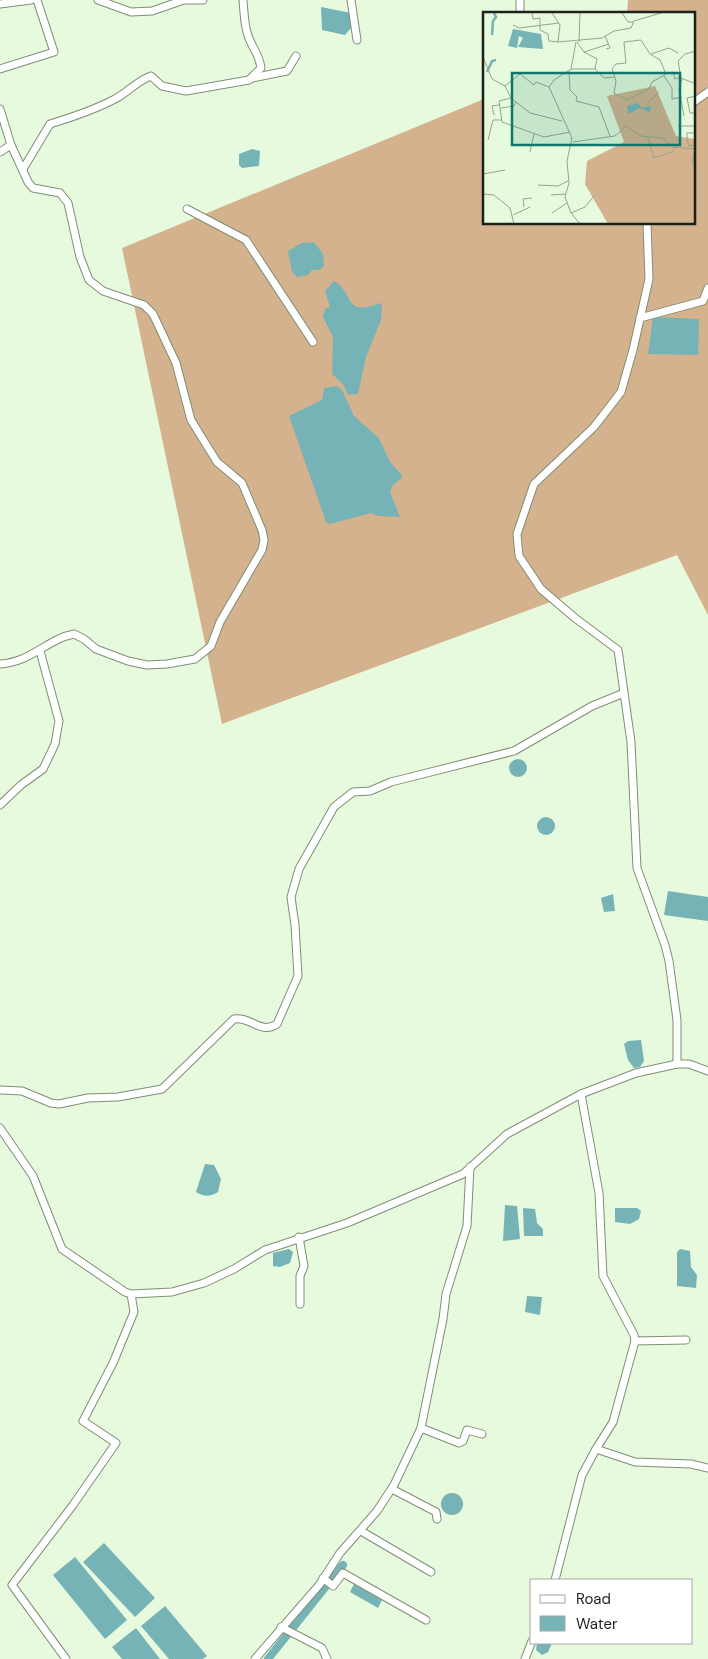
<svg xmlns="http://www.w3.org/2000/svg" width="708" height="1659" font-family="'DM Sans',sans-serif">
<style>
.forest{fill:#d5b28e}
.water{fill:#76b3b7}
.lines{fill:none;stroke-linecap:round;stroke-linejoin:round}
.canal{stroke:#76b3b7;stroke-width:8}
.street-casing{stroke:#7e8f75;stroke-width:9}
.street{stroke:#fff;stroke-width:7}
.inset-river{fill:none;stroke:#76b3b7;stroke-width:2.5}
.inset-road{fill:none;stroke:#96a48e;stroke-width:1}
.view{fill:#0f766e;fill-opacity:0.15;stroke:#0f766e;stroke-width:2.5}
.inset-edge{fill:none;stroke:#1c2218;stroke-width:2.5}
</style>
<rect width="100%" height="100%" fill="#e7fadd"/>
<path class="forest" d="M628 0H708V615L677 555 222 724 122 248 484 99V224H694V14H627Z"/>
<g class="water">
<path d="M321 7 351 13V28L345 35 322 30Z"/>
<path d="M252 149 260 151 259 166 242 168 239 165V154Z"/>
<path d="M314 242 323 254 324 266 320 270H312L308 275 297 277 292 272 288 251 302 243Z"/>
<path d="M334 281C356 295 343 317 380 303L382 306 381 320 366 357 358 394 348 395 343 384 332 374 333 337 323 317 325 309 330 307 325 291Z"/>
<path d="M653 317 699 319 698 355 648 354Z"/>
<path d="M337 386 342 390 354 416 379 438 390 462 401 474 402 478 393 485 390 492 400 517 378 516 371 513 330 524 326 522 289 416 322 400 324 388Z"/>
<circle cx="518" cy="768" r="9"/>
<circle cx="546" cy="826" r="9"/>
<path d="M668 891 708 897V921L664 915Z"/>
<path d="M613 894 615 911 604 912 601 898Z"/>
<path d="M641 1040 644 1061 640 1067 634 1068 628 1060 624 1044 628 1041Z"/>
<path d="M205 1164 214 1165 221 1179 218 1192C210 1197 204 1197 196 1192Z"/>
<path d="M505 1205 517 1206 520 1239 503 1241Z"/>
<path d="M523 1208 535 1209 537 1223 543 1229V1236H524Z"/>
<path d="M615 1208H637L641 1211 639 1219 630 1224 615 1222Z"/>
<path d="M289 1249 293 1252 290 1263 280 1267 273 1266V1253Z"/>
<path d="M680 1249 690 1251 691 1267 697 1275 696 1288 677 1286V1252Z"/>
<path d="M527 1296 542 1297 540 1315 525 1312Z"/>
<circle cx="452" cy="1504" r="11"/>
<path d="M104 1543 155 1598 135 1617 83 1562Z"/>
<path d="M75 1557 127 1620 105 1639 53 1575Z"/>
<path d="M354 1584 382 1600 378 1608 350 1592Z"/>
<path d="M165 1606 207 1656 203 1659H169L141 1626Z"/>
<path d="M136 1628 160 1659H122L112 1647Z"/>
<path d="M537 1643H552L548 1652 542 1655 536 1650Z"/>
</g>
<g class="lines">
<path class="canal" d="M268 1659 343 1565"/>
<defs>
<g id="street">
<path d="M98 0 131 12 152 11 184 0H203"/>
<path d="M351 0 357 40"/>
<path d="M0 4 31 0"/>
<path d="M520 14V0"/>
<path d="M0 69 54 52 37 0"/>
<path d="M252 78 287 71 296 56"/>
<path d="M694 102 708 92"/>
<path d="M0 109 11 145 0 152"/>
<path d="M23 169 50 124C73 117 94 110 115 99 128 92 137 81 151 76L162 86 186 91 249 80 261 68C259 52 250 46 247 32 244 22 244 10 243 0"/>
<path d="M187 209 246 240 313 342"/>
<path d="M647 224 649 279 633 350 621 392 594 427 534 484 517 534 519 556 541 589 575 618 618 650 631 742 637 868 665 945 669 961 677 1020V1064"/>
<path d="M640 318 703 301 708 288"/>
<path d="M0 664C32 662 47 639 74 634L84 639 96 649 128 661 147 665 167 664 195 659 211 646 220 622 262 550 264 540 262 530 242 483 217 462 191 420 176 363 153 314 144 305 103 291 89 280 80 257 68 203 60 193 33 188 28 182 11 145"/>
<path d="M0 805 21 785 43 769 55 744 59 721 40 651"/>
<path d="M0 1090 22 1091 51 1103 59 1104 88 1098 118 1097 162 1089 234 1019C250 1016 261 1035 277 1024L298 976 295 925 291 897 299 869 334 807 353 792 370 791 391 782 514 751 592 706 624 693"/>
<path d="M0 1128 33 1176 62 1249 125 1292 131 1294 172 1292 204 1283 234 1269 265 1250 347 1223 463 1174 507 1134 581 1094 636 1073 677 1064H689L708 1071"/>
<path d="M299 1237 304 1266 300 1276V1304"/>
<path d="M635 1341 686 1340"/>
<path d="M421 1428 459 1443 463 1441 467 1430 482 1434"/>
<path d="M596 1449 635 1462 691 1464 708 1468"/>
<path d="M392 1489 436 1512 437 1519"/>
<path d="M361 1531 431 1572"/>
<path d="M323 1578 333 1586 343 1573 426 1620"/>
<path d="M555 1580 582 1475 596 1449 613 1422 635 1341 634 1335 603 1276 599 1193 581 1094"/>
<path d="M281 1627 322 1648 327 1659"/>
<path d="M66 1659 12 1585 73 1505 116 1443 83 1421 113 1363 134 1312 131 1294"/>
<path d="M255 1659 320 1584 340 1553 377 1511 394 1485 421 1428 443 1319 446 1294 467 1226 470 1167"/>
<path d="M525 1659 532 1641"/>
</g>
</defs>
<use href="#street" class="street-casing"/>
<use href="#street" class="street"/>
</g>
<g transform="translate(483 12)">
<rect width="212" height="212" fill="#e7fadd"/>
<path d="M172 74 193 124 212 127V212H125L102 172 104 149 141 130 124 84Z" fill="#d5b28e"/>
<path d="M30 17 58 22 60 37 35 35 40 26 36 24 34 36 25 34ZM155 91 159 96 168 94 167 100 157 96 145 102 144 94Z" fill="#76b3b7"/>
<path class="inset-river" d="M9 23 10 9 13 5 11 1M4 60 9 49 13 48"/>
<path class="inset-road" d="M49 1 50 7 57 6V18L65 22 66 29 75 30 119 26 131 19 148 16 151 9 178 1M69 1 77 13 75 30M139 1 145 10H150M30 13 36 16 76 11M122 24 127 36 123 37M93 30 88 57 71 68 66 75 89 126 84 149 86 171 82 185 88 201 97 212M94 30 101 40 126 32M96 30 97 1M213 39 202 42 195 49 198 66 213 72M101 40 114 47 112 57M168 42 186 36 195 41M0 45 9 67 22 74M88 57H112L121 66 131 65M86 59 87 78 94 85 93 89 116 95 127 124M183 62 169 70 166 77 144 88 131 81 133 69 129 57 133 52 143 51 141 30 158 28 167 42 177 48 183 62 190 60 192 67 198 65M181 64 189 76V87L199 85M199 67 196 77 201 104M66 75 53 70 51 73 37 62 22 74 28 86 47 101 79 109M213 84 204 86 207 101H213M28 86 16 89 19 110 61 125 87 120M163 93 176 80M18 96 31 94 33 90M11 103 9 94 16 93M195 114H213M213 121H204V127L206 134 213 133M165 126 171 146 189 140 192 136M5 128 10 108H19M90 130 132 124 143 114 158 124 180 126 189 135 213 137M213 137 209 149 213 155M47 140 51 122M0 162 22 158M55 173 75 174 85 169M0 182 11 183 27 196 31 212M68 183 83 182M41 195 40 187 49 186M69 201 84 191M88 201 102 195 111 184M30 203 47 195"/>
<path class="view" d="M29 61H197V133H29Z"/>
<rect width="212" height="212" class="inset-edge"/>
</g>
<rect x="530" y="1579" width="162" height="65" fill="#ffffff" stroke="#a4a7a3"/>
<rect x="540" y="1595" width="25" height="8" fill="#ffffff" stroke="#a4a7a3"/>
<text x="576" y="1604" font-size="15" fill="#1c2218">Road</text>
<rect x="540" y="1616" width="25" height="15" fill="#76b3b7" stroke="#a4a7a3"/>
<text x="576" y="1629" font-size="15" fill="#1c2218">Water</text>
</svg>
